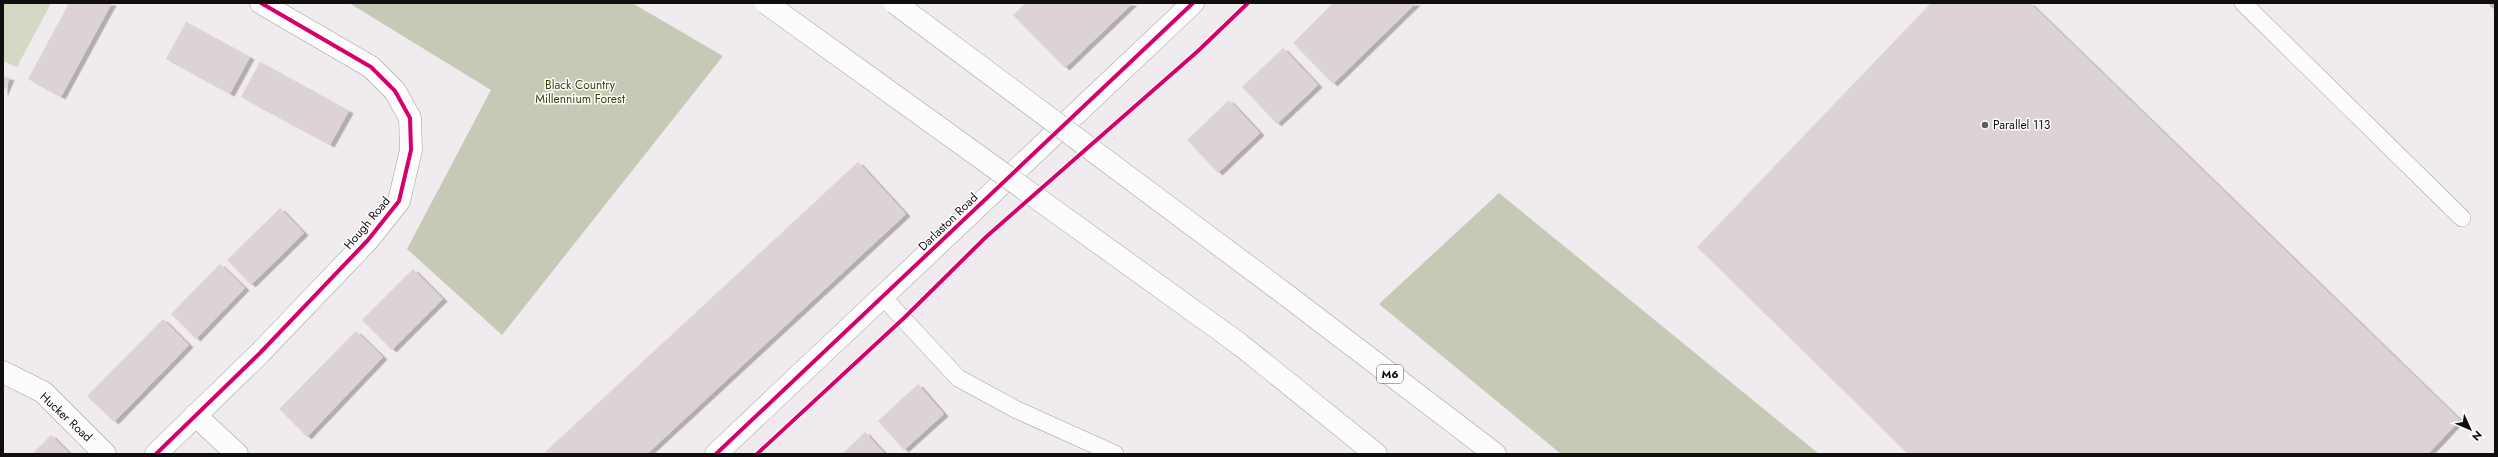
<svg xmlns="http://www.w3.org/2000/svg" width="2498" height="457" font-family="Jost,sans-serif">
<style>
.green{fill:#d4d8c4}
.forest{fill:#c6c9b5}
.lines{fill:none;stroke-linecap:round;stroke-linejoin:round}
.stream{stroke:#d3b5c7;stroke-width:10}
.building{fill:#dcd2d8;filter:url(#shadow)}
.lane-casing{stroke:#a3a0a2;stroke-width:18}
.street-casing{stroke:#a3a0a2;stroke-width:23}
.primary-casing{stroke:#a3a0a2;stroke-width:23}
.highway-casing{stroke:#a3a0a2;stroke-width:23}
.lane{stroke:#fdfcfc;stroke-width:17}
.street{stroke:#fdfcfc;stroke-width:22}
.primary{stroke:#fdfcfc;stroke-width:22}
.highway{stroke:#fdfcfc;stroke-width:22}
.highway-bridge-casing{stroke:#a3a0a2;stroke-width:23;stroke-linecap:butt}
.highway-bridge{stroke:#fdfcfc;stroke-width:22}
.cycleway-casing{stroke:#fff;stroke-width:6}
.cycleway{stroke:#d6006c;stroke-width:4}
.poi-dot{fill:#5f5b5e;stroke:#fff;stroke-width:1.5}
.labels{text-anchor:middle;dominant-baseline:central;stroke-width:3;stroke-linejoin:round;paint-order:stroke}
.shield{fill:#fff;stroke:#585658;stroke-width:1}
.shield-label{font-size:11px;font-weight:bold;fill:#110e10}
.park-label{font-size:12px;fill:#374200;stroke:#fff}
.poi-label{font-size:12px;fill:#110e10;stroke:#fff;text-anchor:start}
.street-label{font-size:12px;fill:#110e10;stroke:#fff}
</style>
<defs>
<filter id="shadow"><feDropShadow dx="4.5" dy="2.5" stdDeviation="0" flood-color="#0004"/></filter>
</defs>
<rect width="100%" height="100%" fill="#f0ebee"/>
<path class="green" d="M3 3H51L17 67 3 61Z"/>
<g class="forest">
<path d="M349 3H632L723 56 502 335 407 249 491 90Z"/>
<path d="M1499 193 1819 454H1561L1379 304Z"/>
</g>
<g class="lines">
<path class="stream" d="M2494 3 2495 4"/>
</g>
<g class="building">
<path d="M69 3H112L61 97 28 79Z"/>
<path d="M1026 3H1133L1065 68 1013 15Z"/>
<path d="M1333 3H1416L1333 84 1293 43Z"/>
<path d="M1931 3H2030L2460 420 2428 454H1908L1697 247Z"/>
<path d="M186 22 250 57 230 94 166 59Z"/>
<path d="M1283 48 1318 85 1277 124 1242 87Z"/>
<path d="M260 62 349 111 330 145 241 97Z"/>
<path d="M3 76 10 78 3 94Z"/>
<path d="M1229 100 1260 133 1218 173 1187 140Z"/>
<path d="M858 162 906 214 647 454H543Z"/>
<path d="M280 208 304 233 251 285 227 260Z"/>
<path d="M220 264 245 288 196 339 171 314Z"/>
<path d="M413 269 443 299 392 350 362 320Z"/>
<path d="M163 319 189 345 114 422 87 396Z"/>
<path d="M356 331 383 357 307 437 279 409Z"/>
<path d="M918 384 944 414 904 450 878 421Z"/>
<path d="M865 432 885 454H842Z"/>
<path d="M51 435 70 454H32Z"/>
</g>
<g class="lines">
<defs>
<g id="lane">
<path d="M2243 3 2462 218"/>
<path d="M883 297 958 378 1017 410 1115 454"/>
</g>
<g id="street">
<path d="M3 372 43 392 105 454"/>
<path d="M195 415 237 454"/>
<path d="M156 454 260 353 368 240 399 201 411 150 410 118 395 91 371 67 261 3"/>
</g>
<path id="primary" d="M716 454 1193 3"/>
<g id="highway">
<path d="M1285 294 1495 454"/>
<path d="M1238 343 1376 454"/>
</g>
</defs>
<use href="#lane" class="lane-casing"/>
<use href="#street" class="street-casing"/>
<use href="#primary" class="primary-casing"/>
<use href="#highway" class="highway-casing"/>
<use href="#lane" class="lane"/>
<use href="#street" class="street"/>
<use href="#primary" class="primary"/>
<use href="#highway" class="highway"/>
<defs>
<g id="highway-bridge">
<path d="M766 3 1238 343"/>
<path d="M895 3 1285 294"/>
</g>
</defs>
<use href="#highway-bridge" class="highway-bridge-casing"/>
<use href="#highway-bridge" class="highway-bridge"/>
<defs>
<g id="cycleway">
<path d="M156 454 260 353 368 240 399 201 411 150 410 118 395 91 371 67 261 3"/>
<path d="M716 454 1193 3"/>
<path d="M757 454 904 318 986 237 1198 51 1248 3"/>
</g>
</defs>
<use href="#cycleway" class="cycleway-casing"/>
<use href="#cycleway" class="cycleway"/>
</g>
<circle class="poi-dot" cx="1985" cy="125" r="4"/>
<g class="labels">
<rect class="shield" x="1377" y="365" width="26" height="18" rx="3"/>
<g class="shield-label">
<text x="1390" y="374">M6</text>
</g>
<g class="park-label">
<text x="580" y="85">Black Country<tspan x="580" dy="14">Millennium Forest</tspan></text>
</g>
<g class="poi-label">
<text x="1993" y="125">Parallel 113</text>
</g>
<g class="street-label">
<text transform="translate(948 222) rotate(-44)">Darlaston Road</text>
<text transform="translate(367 223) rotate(-50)">Hough Road</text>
<text transform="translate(66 417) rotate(43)">Hucker Road</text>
</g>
</g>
<rect width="2498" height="457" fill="none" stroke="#110e10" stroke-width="8"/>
<g transform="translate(2470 429) rotate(134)" stroke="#ffffff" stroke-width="3" paint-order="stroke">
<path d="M0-3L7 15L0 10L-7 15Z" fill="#110e10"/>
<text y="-6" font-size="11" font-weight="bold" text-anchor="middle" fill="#110e10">N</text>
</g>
</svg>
